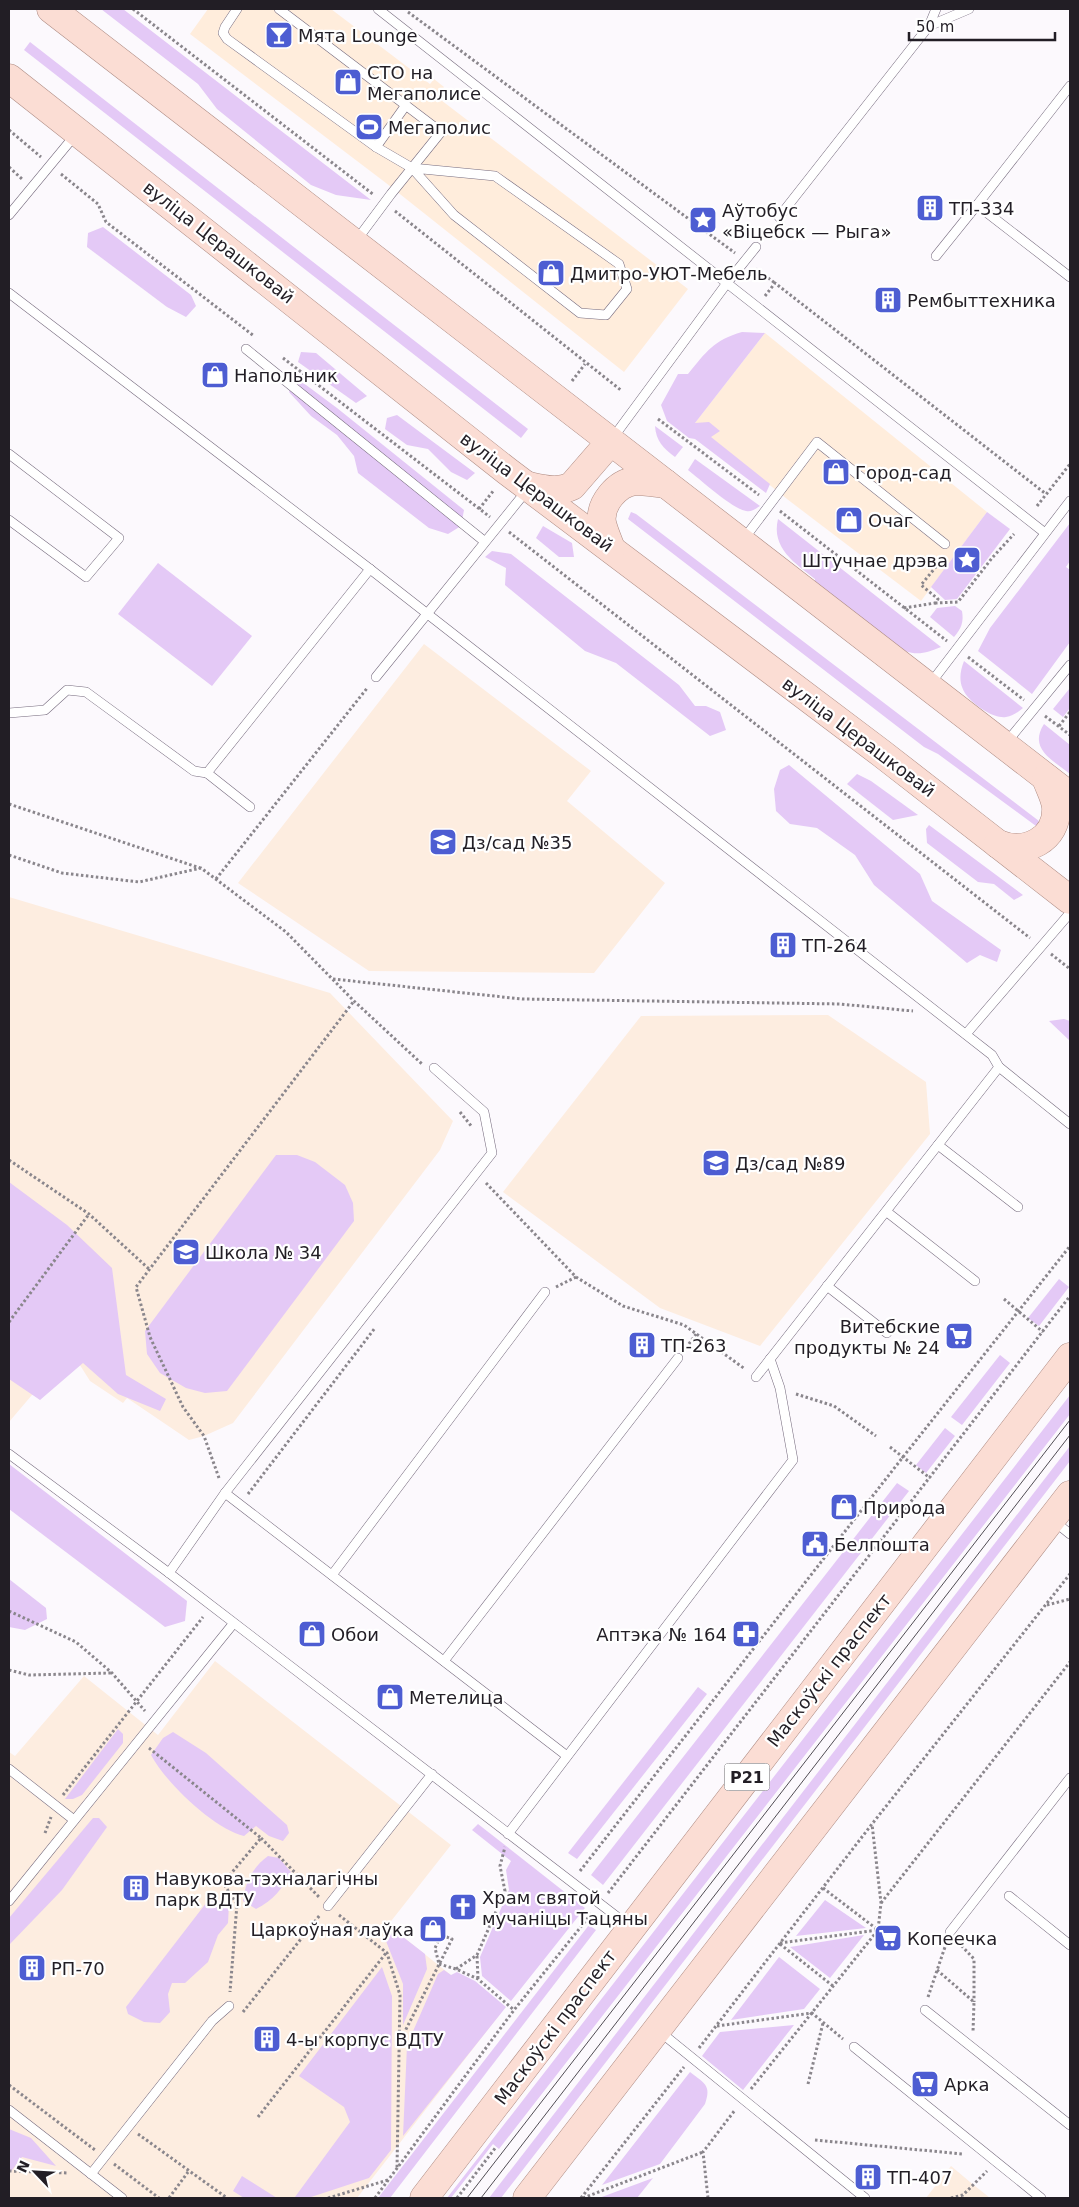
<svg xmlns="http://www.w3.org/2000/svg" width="1079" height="2207" font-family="'DejaVu Sans',sans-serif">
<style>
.commercial{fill:#ffeddc}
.education{fill:#fdede0}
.green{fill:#e4c9f6}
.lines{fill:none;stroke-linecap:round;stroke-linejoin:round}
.lane-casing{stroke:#766b7e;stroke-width:10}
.primary-casing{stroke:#ae8c84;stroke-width:29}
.path{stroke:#8a868c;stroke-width:3;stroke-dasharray:2.5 2.5;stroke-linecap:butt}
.lane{stroke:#fff;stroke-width:9}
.primary{stroke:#fbddd4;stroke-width:28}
.tram{stroke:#514d54;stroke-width:1}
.labels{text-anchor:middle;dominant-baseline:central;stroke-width:4.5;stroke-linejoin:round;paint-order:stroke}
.shield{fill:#fff;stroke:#646266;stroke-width:1}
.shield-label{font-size:16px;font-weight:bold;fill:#221e25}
.poi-label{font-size:18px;fill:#221e25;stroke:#fff;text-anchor:start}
.street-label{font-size:18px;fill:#221e25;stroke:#fff}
</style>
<rect width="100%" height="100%" fill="#fcf9fd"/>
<g class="commercial">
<path d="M208 9H331L430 84 434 79 444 87 437 97 688 289 624 372 386 183 190 34Z"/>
<path d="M765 333 987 512 921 601 787 499 694 424Z"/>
</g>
<g class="education">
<path d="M424 644 591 771 567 801 665 883 594 973 369 971 238 883Z"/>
<path d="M9 897 330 993 453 1121 440 1150 233 1423 204 1436 189 1440 127 1398 123 1403 90 1381 78 1362 66 1355 9 1422Z"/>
<path d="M828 1015 926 1082 930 1134 760 1346 660 1308 503 1192 641 1016Z"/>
<path d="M215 1661 451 1845 388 1925 500 2014 357 2198H9V1752L15 1756 84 1676 158 1735Z"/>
<path d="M951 2166 970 2182 990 2198H926Z"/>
</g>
<g class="green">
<path d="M101 9H123L371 200 336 195 311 185 217 109 198 84Z"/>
<path d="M30 42 528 429 521 438 24 50Z"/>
<path d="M103 227 191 295 196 306 186 317 167 307 87 247 88 233Z"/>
<path d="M742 332 765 333 695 423 709 422 720 431 711 437 770 484 766 493 695 439 689 438 667 421 661 405 678 374H688C706 352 714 340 742 332Z"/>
<path d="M301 352 316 353 367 396 356 403 298 362Z"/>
<path d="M298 379 337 408 464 510 461 526 448 534 429 528 358 473 354 456 337 435 311 416 289 392 293 384Z"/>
<path d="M397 415 475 473 467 480 451 472 428 449 407 445 385 429 387 418Z"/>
<path d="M655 426 683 447 675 457C663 448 656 441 655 426Z"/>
<path d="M695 459 760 506C755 509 752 512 746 511 731 508 701 480 688 470Z"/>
<path d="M631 512 636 514 1039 821 1036 826 938 754 924 747 628 519Z"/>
<path d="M987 512 1010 529 957 599 945 600 931 587Z"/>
<path d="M778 519 941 647C928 652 919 656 905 651L815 583V579C795 563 771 548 778 519Z"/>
<path d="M1070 523V561L1066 567 1070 570V642L1032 694 978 651 990 628Z"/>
<path d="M543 526 572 543 574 557H559L536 538Z"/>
<path d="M492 551 511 554 679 685 695 706H706L720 712 726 730 710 736 616 663 585 651 505 585 506 568 485 557Z"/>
<path d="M158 563 252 636 212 686 118 614Z"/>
<path d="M955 606 962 611C964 622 961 629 954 637L930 617 937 608Z"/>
<path d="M964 661 1023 708C1018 712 1013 716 1006 717 1000 718 992 715 987 712 966 699 954 686 964 661Z"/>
<path d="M1070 688V708L1063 717 1053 709Z"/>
<path d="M1044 724 1070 745V774C1053 760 1028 749 1044 724Z"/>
<path d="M789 765 920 874 932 901 1001 950 997 962 980 955 967 963 874 885 855 855 817 828 790 824 776 811 774 789 780 770Z"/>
<path d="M857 774 871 781 918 815 893 820 847 784Z"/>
<path d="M929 825 1023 895 1014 900 994 884 978 882 927 843 926 829Z"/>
<path d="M1064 1019 1070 1021V1041L1049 1021Z"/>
<path d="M276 1155H297L315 1162 345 1185 353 1203 354 1221 227 1391 205 1393 186 1388 160 1373 147 1354 145 1331Z"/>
<path d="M9 1182 67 1225 112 1268 126 1375 166 1399 160 1411 118 1394 83 1363 40 1400 9 1379Z"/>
<path d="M1059 1279 1069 1287 1039 1326 1028 1318Z"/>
<path d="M1000 1355 1010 1363 962 1425 951 1417Z"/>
<path d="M1070 1395V1414L499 2149 493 2144 451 2198H447Z"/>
<path d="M945 1428 955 1436 926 1473 916 1465Z"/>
<path d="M1070 1446V1461L501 2198H489Z"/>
<path d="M9 1464 187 1601 185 1621 165 1627 9 1509Z"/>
<path d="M897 1483 909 1491 603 1885 591 1875Z"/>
<path d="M9 1579 46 1608 47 1619 25 1630 9 1627Z"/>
<path d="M698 1687 707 1694 577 1859 568 1853Z"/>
<path d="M118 1729 123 1734V1743L82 1795 73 1799H65Z"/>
<path d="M173 1732 206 1753 287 1825 289 1833 283 1841 269 1836 256 1826 244 1836C214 1829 166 1783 151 1755L163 1738Z"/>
<path d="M93 1818H99L107 1827 62 1890 9 1945V1918Z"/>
<path d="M478 1824 585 1908 511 2001 482 1976 480 1957 509 1890 506 1870 511 1861 472 1830Z"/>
<path d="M268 1856 279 1858 291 1872C282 1889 274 1900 256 1909L243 1901C245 1882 253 1867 268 1856Z"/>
<path d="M210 1898 229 1904 228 1923 218 1935 208 1962 185 1983H172L168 1994 170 2012 160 2023 144 2022 128 2014 126 2007Z"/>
<path d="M825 1900 866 1928 796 1936Z"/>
<path d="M589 1925 596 1930 390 2198H378Z"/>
<path d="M394 1930 425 1954 427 1969 403 2025V1984L386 1941Z"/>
<path d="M864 1935 830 1978 790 1947Z"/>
<path d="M779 1957 820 1989 804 2009 731 2020Z"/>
<path d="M382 1967 392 1996 391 2150 369 2178 308 2198H290L295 2197 350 2122 344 2107 299 2076Z"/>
<path d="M444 1970 451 1975 457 1972 475 1981 506 2007 403 2136 407 2045 438 1974Z"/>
<path d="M794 2025 743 2090 702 2056 720 2032Z"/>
<path d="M690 2072C704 2083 712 2085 705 2104L660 2164 602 2185Z"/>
<path d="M9 2129 31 2138 56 2166 22 2157 9 2174Z"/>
<path d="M242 2176 277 2198H244L233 2191Z"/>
<path d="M653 2178 637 2198H599Z"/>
</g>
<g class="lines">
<defs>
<g id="lane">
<path d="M237 9 225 27 223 33 227 39 376 147 412 168 454 215 580 313 606 315 627 289 619 264 495 176 412 168"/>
<path d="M279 9 441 132 391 194 356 241"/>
<path d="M378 9 1045 533"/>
<path d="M929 26 969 9"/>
<path d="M376 147 406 105"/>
<path d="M977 205 1070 86"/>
<path d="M9 215 76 134"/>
<path d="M779 217 929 26 936 9"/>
<path d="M936 256 977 205 1070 277"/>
<path d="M9 293 370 569 992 1055 999 1067 756 1377"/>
<path d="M246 349 484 541"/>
<path d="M612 439 727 283 756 247"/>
<path d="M9 454 119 538 86 577 9 520"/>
<path d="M743 540 817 442 945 544"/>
<path d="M376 677 528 489"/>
<path d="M930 684 1070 501"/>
<path d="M9 713 45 710 67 690 86 692 194 771 207 773 370 569"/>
<path d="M1006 743 1070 665"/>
<path d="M207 773 250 807"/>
<path d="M966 1034 1070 913"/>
<path d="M999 1067 1070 1124"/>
<path d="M434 1068 484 1112 492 1153 225 1493 567 1756"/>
<path d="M938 1145 1018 1207"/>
<path d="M887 1212 975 1281"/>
<path d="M827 1286 887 1333"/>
<path d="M9 1454 169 1573 629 1926"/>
<path d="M1054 1521 1070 1534"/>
<path d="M169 1573 225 1493"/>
<path d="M332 1575 545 1292"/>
<path d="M444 1661 678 1358"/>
<path d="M9 1769 74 1820"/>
<path d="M508 1834 793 1460 780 1388 770 1359"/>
<path d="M1009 1896 1070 1945"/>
<path d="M9 1901 233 1624"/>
<path d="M328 1906 432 1774"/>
<path d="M950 1932 1070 1778"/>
<path d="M925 2010 1070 2125"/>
<path d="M659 2031 865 2198"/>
<path d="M854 2047 1041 2198"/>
<path d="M9 2110 122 2198"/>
<path d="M91 2174 212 2021 229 2006"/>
</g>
<g id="primary">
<path d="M51 9 1070 796"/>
<path d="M9 78 507 471 881 753 1070 900"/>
<path d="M529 486C543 489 558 493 572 486L611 441"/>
<path d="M611 549C608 540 604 532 602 523 599 504 617 483 635 481 645 481 656 483 666 484"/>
<path d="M998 844C1025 855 1058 840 1056 807 1055 797 1049 787 1046 778"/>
<path d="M424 2198 1070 1357"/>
<path d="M527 2198 1070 1495"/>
</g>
</defs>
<use href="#lane" class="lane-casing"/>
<use href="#primary" class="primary-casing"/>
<g class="path">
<path d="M133 9 374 195"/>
<path d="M408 12 735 253"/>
<path d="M9 130 41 157"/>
<path d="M9 167 22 179"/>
<path d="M61 174 98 204 106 222 254 336"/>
<path d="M395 211 622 391"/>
<path d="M756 269 775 283"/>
<path d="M765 296 775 283 1046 494"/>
<path d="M283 358 490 517"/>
<path d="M572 381 585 364"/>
<path d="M658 419 759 495"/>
<path d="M1037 506 1070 464"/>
<path d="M479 509 494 490"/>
<path d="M780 511 947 641"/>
<path d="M509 532 1030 938"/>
<path d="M935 603 958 602 992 558 1014 534"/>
<path d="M904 608 935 603 938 599 921 585 944 557"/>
<path d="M968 657 1024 700"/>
<path d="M1045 716 1070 735"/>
<path d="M1059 726 1070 712"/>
<path d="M9 804 200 868"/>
<path d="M9 855 62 873 139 882 201 868 286 932 354 1001 422 1064"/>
<path d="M216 879 368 687"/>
<path d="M1051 954 1070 969"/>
<path d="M333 979 522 999 840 1004 913 1011"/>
<path d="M460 1112 472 1127"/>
<path d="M9 1160 89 1214 149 1269"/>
<path d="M486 1183 576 1277 623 1306 684 1325 745 1369"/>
<path d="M556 1287 576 1277"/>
<path d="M1004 1299 1043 1332"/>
<path d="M9 1322 89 1214"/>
<path d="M686 1348 696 1334"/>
<path d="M796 1394 834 1406 876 1436"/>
<path d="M890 1447 930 1478"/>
<path d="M219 1478 204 1436 183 1407 150 1337 136 1287 354 1001"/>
<path d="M248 1494 375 1328"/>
<path d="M1047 1605 1070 1599"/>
<path d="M9 1611 76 1642 112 1673 145 1711"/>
<path d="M9 1670 29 1675 111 1673"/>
<path d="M149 1748 261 1838 223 1883 237 1904 230 1992"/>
<path d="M63 1795 203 1617"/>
<path d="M45 1833 51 1817"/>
<path d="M261 1838 319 1897"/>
<path d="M580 1871 903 1457 1070 1246"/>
<path d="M823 1888 878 1930"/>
<path d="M608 1893 1070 1296"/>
<path d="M881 1903 1070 1662"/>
<path d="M339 1915 387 1953 400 1995 397 2169"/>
<path d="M958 1942 974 1959V2002"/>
<path d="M780 1943 878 1930"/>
<path d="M780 1944 833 1986"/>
<path d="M477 1956 478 1979"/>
<path d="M439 1964 456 1969 478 1979 514 2010"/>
<path d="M456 1969 477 1955 505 1891 500 1866 505 1847"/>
<path d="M937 1970 974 2002 973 2032"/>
<path d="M928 1997 946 1944"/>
<path d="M243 2012 320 1915"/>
<path d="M717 2026 812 2013 843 2039"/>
<path d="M399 2043 452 1939 441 1935 435 1948 439 1964"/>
<path d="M699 2048 872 1824 1070 1574"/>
<path d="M808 2084 823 2023"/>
<path d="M9 2085 95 2150"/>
<path d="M751 2089 878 1930 881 1903 872 1824"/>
<path d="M258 2117 386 1953"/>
<path d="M138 2134 227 2198"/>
<path d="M815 2140 963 2154"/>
<path d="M114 2164 159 2198"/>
<path d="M9 2171 68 2173"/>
<path d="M169 2198 188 2172"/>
<path d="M328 2198 388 2180"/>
<path d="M375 2198 514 2010 592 1913"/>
<path d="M457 2198 496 2147"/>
<path d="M581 2198 684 2067"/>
<path d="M583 2198 703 2152"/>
<path d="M708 2198 703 2152 735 2110"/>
<path d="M951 2198 963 2195 987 2171"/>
</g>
<use href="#lane" class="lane"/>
<use href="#primary" class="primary"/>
<g class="tram">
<path d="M467 2198 1070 1420"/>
<path d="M481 2198 1070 1435"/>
</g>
</g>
<defs>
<symbol id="bar-square" viewBox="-11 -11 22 22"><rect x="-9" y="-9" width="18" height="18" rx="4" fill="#4d5dd2" stroke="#fff"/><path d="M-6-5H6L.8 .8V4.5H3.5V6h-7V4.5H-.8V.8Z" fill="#fff"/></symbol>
<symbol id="shop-square" viewBox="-11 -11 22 22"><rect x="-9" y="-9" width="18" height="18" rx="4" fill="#4d5dd2" stroke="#fff"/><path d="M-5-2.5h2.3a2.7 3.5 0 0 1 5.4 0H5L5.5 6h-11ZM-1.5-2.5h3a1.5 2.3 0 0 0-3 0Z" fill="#fff"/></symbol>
<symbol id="stadium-square" viewBox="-11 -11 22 22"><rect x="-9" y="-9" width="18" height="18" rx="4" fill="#4d5dd2" stroke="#fff"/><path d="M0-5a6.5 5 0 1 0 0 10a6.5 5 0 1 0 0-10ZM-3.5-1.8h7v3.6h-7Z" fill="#fff"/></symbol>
<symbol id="building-square" viewBox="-11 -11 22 22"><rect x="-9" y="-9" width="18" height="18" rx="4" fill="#4d5dd2" stroke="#fff"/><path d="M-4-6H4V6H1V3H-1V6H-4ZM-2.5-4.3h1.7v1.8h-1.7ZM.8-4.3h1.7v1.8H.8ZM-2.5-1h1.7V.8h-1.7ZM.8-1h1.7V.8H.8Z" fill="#fff"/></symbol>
<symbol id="sight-square" viewBox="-11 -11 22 22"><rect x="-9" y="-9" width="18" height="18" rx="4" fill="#4d5dd2" stroke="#fff"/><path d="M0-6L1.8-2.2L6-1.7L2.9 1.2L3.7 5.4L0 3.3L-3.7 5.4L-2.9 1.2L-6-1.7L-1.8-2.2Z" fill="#fff"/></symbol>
<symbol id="school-square" viewBox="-11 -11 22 22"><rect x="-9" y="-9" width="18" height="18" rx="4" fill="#4d5dd2" stroke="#fff"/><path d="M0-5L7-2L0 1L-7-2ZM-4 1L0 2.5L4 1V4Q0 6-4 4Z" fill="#fff"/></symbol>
<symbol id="supermarket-square" viewBox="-11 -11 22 22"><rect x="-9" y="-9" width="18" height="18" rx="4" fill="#4d5dd2" stroke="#fff"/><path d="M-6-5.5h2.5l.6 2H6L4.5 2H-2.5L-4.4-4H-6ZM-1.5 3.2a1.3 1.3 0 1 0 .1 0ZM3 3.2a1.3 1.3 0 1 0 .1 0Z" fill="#fff"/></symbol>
<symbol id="civic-square" viewBox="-11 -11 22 22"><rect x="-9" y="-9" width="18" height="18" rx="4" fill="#4d5dd2" stroke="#fff"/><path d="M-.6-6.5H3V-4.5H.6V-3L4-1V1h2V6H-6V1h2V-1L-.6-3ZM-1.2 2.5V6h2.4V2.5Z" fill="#fff"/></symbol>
<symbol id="pharmacy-square" viewBox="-11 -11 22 22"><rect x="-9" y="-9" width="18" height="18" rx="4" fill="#4d5dd2" stroke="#fff"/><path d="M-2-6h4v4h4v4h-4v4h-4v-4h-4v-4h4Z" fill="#fff"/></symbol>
<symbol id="church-square" viewBox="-11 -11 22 22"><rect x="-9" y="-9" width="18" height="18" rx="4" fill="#4d5dd2" stroke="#fff"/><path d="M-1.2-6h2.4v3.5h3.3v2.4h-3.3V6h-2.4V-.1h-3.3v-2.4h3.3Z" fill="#fff"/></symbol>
</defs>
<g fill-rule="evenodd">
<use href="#bar-square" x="263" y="19" width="32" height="32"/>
<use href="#shop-square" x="332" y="66" width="32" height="32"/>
<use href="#stadium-square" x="353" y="111" width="32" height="32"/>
<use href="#building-square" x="914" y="192" width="32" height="32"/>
<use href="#sight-square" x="687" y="204" width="32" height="32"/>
<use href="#shop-square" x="535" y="257" width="32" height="32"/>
<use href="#building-square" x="872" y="284" width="32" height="32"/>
<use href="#shop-square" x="199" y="359" width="32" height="32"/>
<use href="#shop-square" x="820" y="456" width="32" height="32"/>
<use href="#shop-square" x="833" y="504" width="32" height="32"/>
<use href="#sight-square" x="951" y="544" width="32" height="32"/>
<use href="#school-square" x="427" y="826" width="32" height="32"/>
<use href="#building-square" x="767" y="929" width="32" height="32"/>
<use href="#school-square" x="700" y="1147" width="32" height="32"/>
<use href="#school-square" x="170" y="1236" width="32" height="32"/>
<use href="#supermarket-square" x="943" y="1320" width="32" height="32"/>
<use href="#building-square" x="626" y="1329" width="32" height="32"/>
<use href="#shop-square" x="828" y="1491" width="32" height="32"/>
<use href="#civic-square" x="799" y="1528" width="32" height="32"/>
<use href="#shop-square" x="296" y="1618" width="32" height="32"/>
<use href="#pharmacy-square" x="730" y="1618" width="32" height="32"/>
<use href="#shop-square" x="374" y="1681" width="32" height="32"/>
<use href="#building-square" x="120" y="1872" width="32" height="32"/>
<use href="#church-square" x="447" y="1891" width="32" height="32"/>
<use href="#shop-square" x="417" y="1913" width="32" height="32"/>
<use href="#supermarket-square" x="872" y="1922" width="32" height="32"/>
<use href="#building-square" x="16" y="1952" width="32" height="32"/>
<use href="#building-square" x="251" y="2023" width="32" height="32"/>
<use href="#supermarket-square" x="909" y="2068" width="32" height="32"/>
<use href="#building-square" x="852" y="2161" width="32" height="32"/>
</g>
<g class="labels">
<rect class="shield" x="724.5" y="1763.5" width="45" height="27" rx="4"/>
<g class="shield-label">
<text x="747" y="1777">Р21</text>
</g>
<g class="poi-label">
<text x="298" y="35">Мята Lounge</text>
<text x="367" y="72">СТО на<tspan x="367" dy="21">Мегаполисе</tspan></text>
<text x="388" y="127">Мегаполис</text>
<text x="949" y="208">ТП-334</text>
<text x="722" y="210">Аўтобус<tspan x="722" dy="21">«Віцебск — Рыга»</tspan></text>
<text x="570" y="273">Дмитро-УЮТ-Мебель</text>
<text x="907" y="300">Рембыттехника</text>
<text x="234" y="375">Напольник</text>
<text x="855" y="472">Город-сад</text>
<text x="868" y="520">Очаг</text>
<text x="948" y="560" text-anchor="end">Штучнае дрэва</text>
<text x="462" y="842">Дз/сад №35</text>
<text x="802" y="945">ТП-264</text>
<text x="735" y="1163">Дз/сад №89</text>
<text x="205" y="1252">Школа № 34</text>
<text x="940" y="1326" text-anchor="end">Витебские<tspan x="940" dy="21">продукты № 24</tspan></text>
<text x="661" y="1345">ТП-263</text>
<text x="863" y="1507">Природа</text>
<text x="834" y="1544">Белпошта</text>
<text x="331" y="1634">Обои</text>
<text x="727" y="1634" text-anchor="end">Аптэка № 164</text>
<text x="409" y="1697">Метелица</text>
<text x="155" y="1878">Навукова-тэхналагічны<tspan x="155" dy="21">парк ВДТУ</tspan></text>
<text x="482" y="1897">Храм святой<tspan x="482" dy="21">мучаніцы Тацяны</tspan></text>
<text x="414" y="1929" text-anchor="end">Царкоўная лаўка</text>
<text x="907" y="1938">Копеечка</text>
<text x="51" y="1968">РП-70</text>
<text x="286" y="2039">4-ы корпус ВДТУ</text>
<text x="944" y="2084">Арка</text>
<text x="887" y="2177">ТП-407</text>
</g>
<g class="street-label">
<text transform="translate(219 242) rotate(38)">вуліца Церашковай</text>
<text transform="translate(537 492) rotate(37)">вуліца Церашковай</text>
<text transform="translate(859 737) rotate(37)">вуліца Церашковай</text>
<text transform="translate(829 1670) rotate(-52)">Маскоўскі праспект</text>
<text transform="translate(555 2027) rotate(-53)">Маскоўскі праспект</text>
</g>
</g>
<rect width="1079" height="2207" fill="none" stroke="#221e25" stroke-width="20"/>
<g transform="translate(35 2172) rotate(295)" stroke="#ffffff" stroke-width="4" paint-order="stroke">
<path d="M0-4L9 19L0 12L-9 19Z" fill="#221e25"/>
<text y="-8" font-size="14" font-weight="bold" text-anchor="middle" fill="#221e25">N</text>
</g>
<path d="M909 32v8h146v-8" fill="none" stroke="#221e25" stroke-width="2.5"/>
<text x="916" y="32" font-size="15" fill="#221e25" stroke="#ffffff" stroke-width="4" paint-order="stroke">50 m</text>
</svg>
